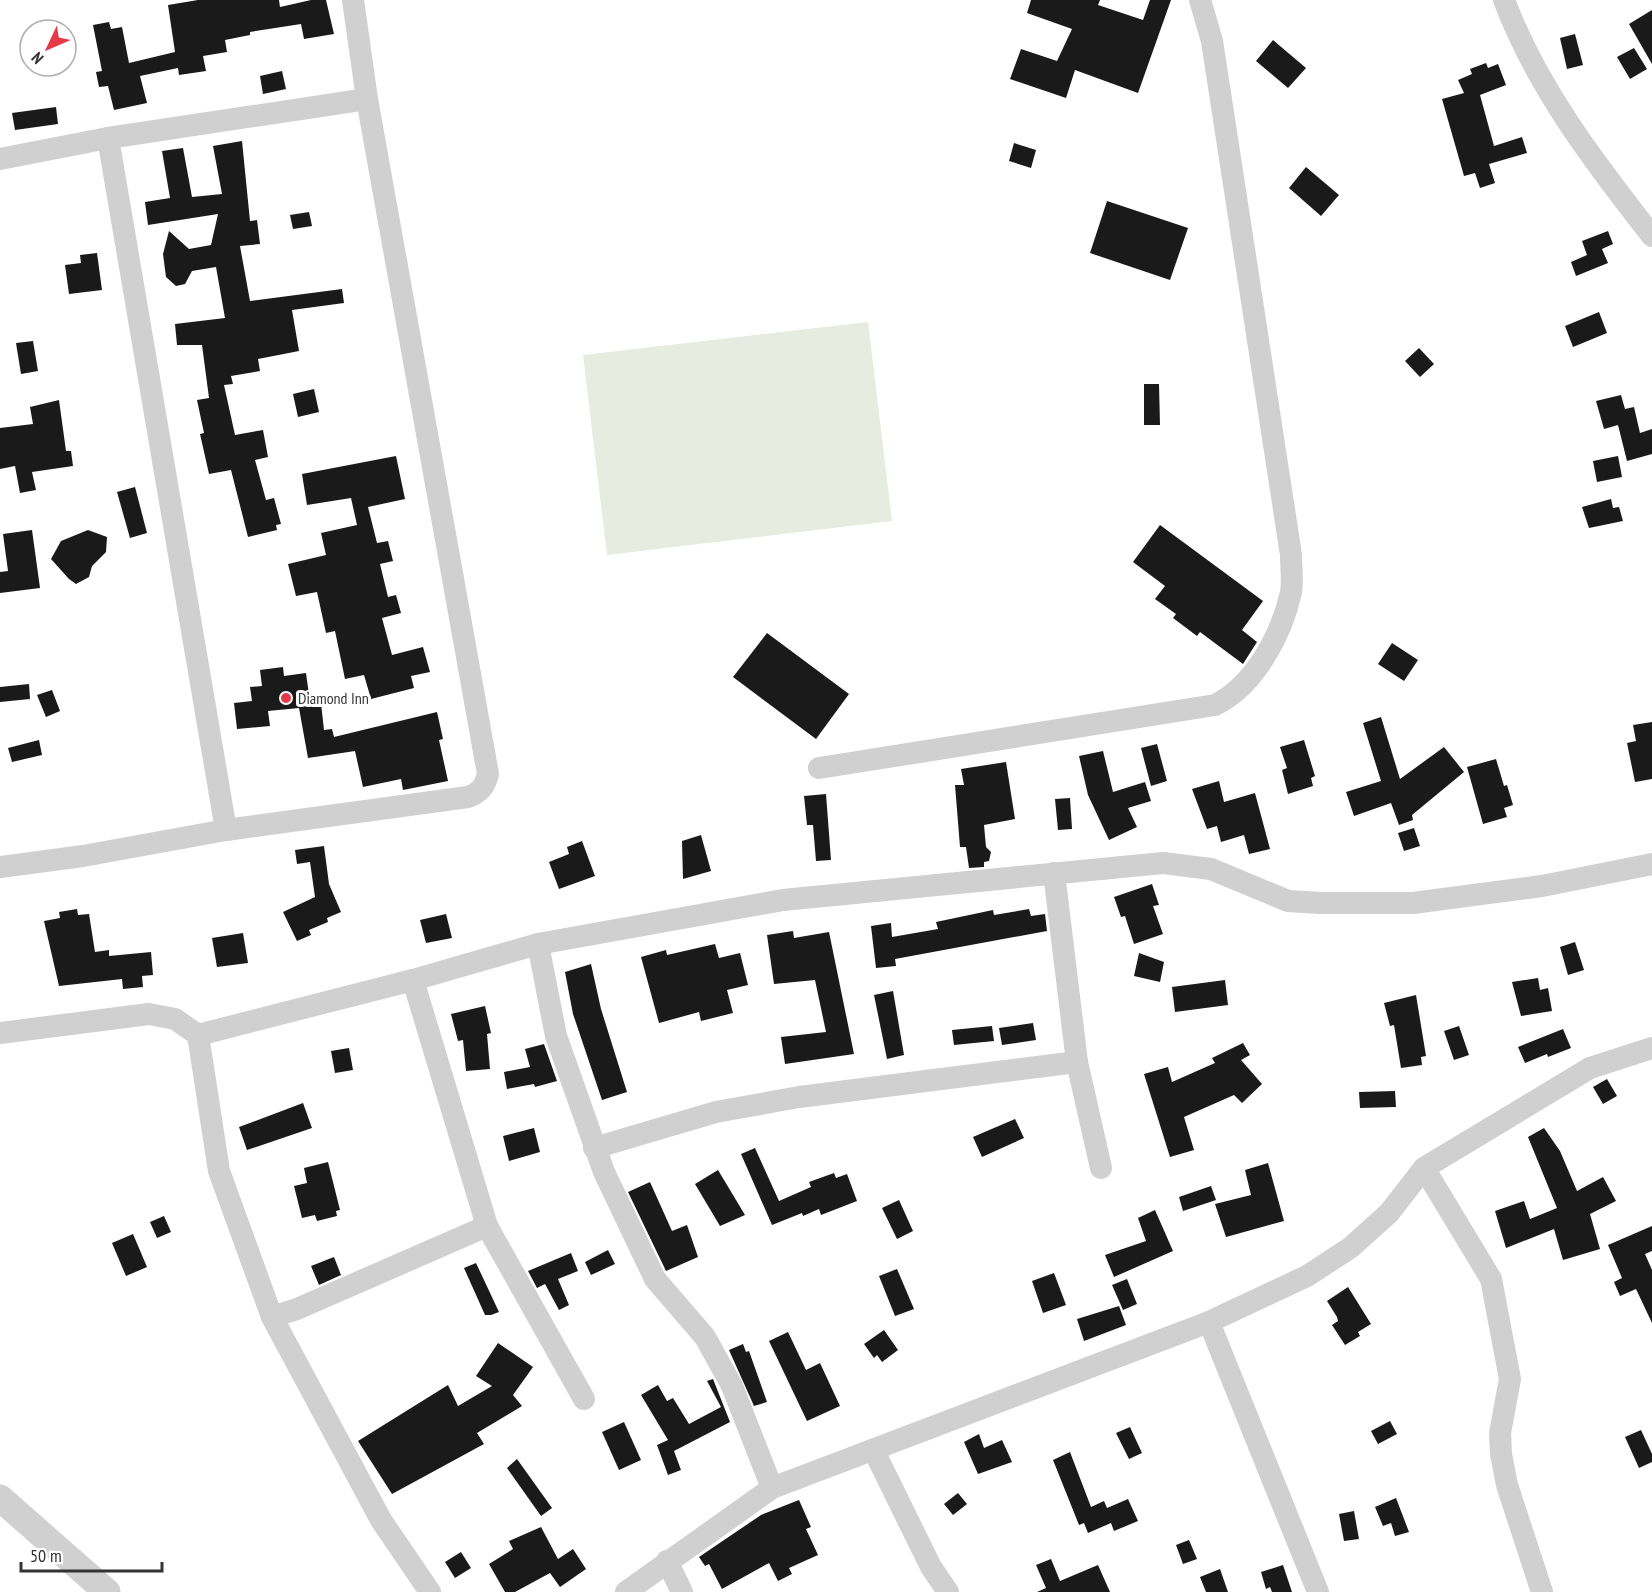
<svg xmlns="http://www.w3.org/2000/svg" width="1652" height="1592" font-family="'PT Sans Narrow',sans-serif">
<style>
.green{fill:#e6ecdf}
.building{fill:#1a1a1a}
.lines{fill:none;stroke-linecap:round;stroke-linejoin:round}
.minor{stroke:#d0d0d0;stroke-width:22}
.tertiary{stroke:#d0d0d0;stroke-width:27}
.poi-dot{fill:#e63946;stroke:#fff;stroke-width:2}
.labels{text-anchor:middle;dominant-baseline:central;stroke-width:6;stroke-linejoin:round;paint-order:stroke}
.poi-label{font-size:16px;fill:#333;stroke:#fff;text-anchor:start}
</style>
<rect width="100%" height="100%" fill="#fff"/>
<path class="green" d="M868 322 892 521 607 555 583 355Z"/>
<g class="building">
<path d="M198 0H279L280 7 311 0H326L334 34 304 39 301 24 250 32V35L225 40 227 52 203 56 206 71 179 75 178 68 140 76 147 103 114 110 108 86 99 87 96 72 102 71 93 25 109 22 111 29 122 27 129 63 175 52 168 5Z"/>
<path d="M1031 0H1100L1098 5 1143 20 1150 0H1171L1138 93 1075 70 1066 98 1010 79 1021 49 1057 61 1072 29 1027 13Z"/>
<path d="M1652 10V64L1629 24Z"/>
<path d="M1575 34 1583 65 1567 69 1560 38Z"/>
<path d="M1273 40 1306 68 1288 88 1256 61Z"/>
<path d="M1634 48 1647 69 1630 79 1617 57Z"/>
<path d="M1486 63 1488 68 1498 64 1506 85 1480 95 1494 146 1522 137 1527 153 1489 164 1495 183 1480 188 1475 173 1464 176 1442 99 1464 93 1458 80 1472 74 1470 69Z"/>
<path d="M282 71 286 89 263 94 260 76Z"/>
<path d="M56 107 58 124 15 130 12 113Z"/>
<path d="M242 141 250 221 257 220 260 244 240 246 250 301 342 289 344 303 292 310 299 351 258 359 260 371 231 376 233 384 224 385 235 435 263 430 268 457 255 460 266 500 274 498 281 524 276 525 277 530 248 537 231 470 209 474 200 434 204 433 197 400 209 398 202 345H177L175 324 225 318 216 267 192 271 185 284 176 286 166 277 163 254 169 231 189 249 211 245 218 214 148 225 145 202 170 198 162 151 183 148 192 197 222 194 213 146Z"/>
<path d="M1014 143 1036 150 1031 168 1009 161Z"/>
<path d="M1306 167 1339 195 1321 216 1289 188Z"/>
<path d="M1107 201 1188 228 1170 280 1090 253Z"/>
<path d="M309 212 312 226 293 229 290 215Z"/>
<path d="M1608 231 1613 244 1602 249 1608 263 1576 276 1571 262 1587 255 1582 241Z"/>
<path d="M97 253 102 290 69 294 65 265 81 263 80 255Z"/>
<path d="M1599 312 1607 333 1573 347 1565 326Z"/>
<path d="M33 341 38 371 21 374 16 343Z"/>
<path d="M1419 348 1434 364 1420 377 1405 361Z"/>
<path d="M1144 384H1159L1160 425H1144Z"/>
<path d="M314 389 319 412 298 417 293 394Z"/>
<path d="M1621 395 1625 409 1634 407 1640 433 1652 429V454L1627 461 1618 425 1604 429 1596 401Z"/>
<path d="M59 400 66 451H71L73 466 32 472 36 490 20 493 15 466 0 469V428L33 424 30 407Z"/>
<path d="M396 456 405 499 368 507 377 543 388 541 393 561 380 564 388 597 396 595 401 613 382 618 392 655 423 647 430 672 411 676 414 688 371 699 364 675 345 679 335 631 326 633 317 592 296 596 288 564 326 555 321 533 357 525 351 498 307 505 302 474Z"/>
<path d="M1618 456 1622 477 1597 482 1593 461Z"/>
<path d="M135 487 147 533 130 538 117 492Z"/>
<path d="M1611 499 1613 508 1619 507 1623 521 1589 528 1582 507Z"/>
<path d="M1160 525 1263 601 1242 630 1257 642 1243 664 1200 632 1197 636 1173 618 1176 614 1155 599 1165 586 1133 562Z"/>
<path d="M32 530 40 588 0 593V572L8 571 3 534Z"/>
<path d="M88 530 107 537 106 552 92 566 89 577 76 584 69 579 51 559 61 541Z"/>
<path d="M767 633 849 694 816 739 733 677Z"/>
<path d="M1392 643 1418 660 1404 681 1378 664Z"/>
<path d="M283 667 284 676 306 673 309 695 320 694 324 730 332 729 334 737 437 712 443 739 439 740 448 781 403 790 401 779 363 787 355 751 308 758 299 708 268 711 270 726 237 729 234 703 252 701 250 687 262 686 260 670Z"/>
<path d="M29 684 30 699 0 702V687Z"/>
<path d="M52 690 60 711 46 717 37 695Z"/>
<path d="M1381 717 1400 779 1444 747 1464 772 1412 815 1413 820 1399 825 1391 803 1354 816 1346 792 1381 781 1363 723Z"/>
<path d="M1652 722V779L1635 782 1627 743 1636 741 1633 725Z"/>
<path d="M39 740 42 755 12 762 8 748Z"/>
<path d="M1304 740 1315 776 1311 778 1313 786 1288 794 1282 770 1287 768 1280 747Z"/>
<path d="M1157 744 1167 781 1151 786 1141 748Z"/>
<path d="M1103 751 1113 792 1145 782 1151 801 1128 808 1137 827 1109 840 1088 795 1079 756Z"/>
<path d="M1496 759 1504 786 1507 785 1513 805 1504 808 1507 817 1483 824 1467 767Z"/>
<path d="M1006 762 1015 819 984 825 986 847 991 852 989 861 984 862V867L969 868 966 847H960L955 785H964L961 769Z"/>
<path d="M1219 781 1224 802 1255 793 1270 849 1249 854 1244 835 1221 842 1217 826 1207 829 1192 789Z"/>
<path d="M826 794 831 860 816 861 813 825H807L804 796Z"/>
<path d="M1070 798 1072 829 1058 830 1055 799Z"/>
<path d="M1414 828 1420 846 1404 851 1398 833Z"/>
<path d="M701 835 711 871 683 879 682 841Z"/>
<path d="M582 841 595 876 559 889 549 862 569 854 567 847Z"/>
<path d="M324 846 329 884 341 912 327 918 328 922 309 930 311 935 297 941 283 912 315 897 310 862 297 864 295 850Z"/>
<path d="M1152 884 1159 905 1153 906 1163 934 1134 944 1125 916 1121 917 1114 897Z"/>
<path d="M77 909 78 915 89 914 95 952 109 950V956L151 952 153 975 142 976 143 987 123 989 122 979 59 986 44 921 60 918 59 912Z"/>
<path d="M1029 909 1031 916 1045 914 1047 931 895 959 896 966 876 968 871 926 891 923 892 937 938 929 936 922 993 910 994 915Z"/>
<path d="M446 914 452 938 426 943 420 920Z"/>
<path d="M793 931 794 938 829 932 854 1054 785 1064 781 1037 826 1032 815 980 774 984 767 935Z"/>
<path d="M243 933 248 963 217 967 212 938Z"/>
<path d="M1575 942 1584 970 1568 975 1560 947Z"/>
<path d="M715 944 719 958 740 953 748 985 727 990 733 1013 701 1021 699 1012 659 1023 641 957 666 950 667 955Z"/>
<path d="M1139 953 1164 962 1160 982 1134 976Z"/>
<path d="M591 964 601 1009 627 1092 602 1100 573 1014 565 972Z"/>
<path d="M1538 978 1540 990 1548 988 1552 1011 1521 1016 1512 982Z"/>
<path d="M1225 980 1228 1005 1175 1012 1172 987Z"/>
<path d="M893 991 904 1055 887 1059 874 995Z"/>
<path d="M1416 995 1426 1056 1421 1057 1422 1065 1401 1068 1394 1025 1390 1026 1384 1003Z"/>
<path d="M485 1006 491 1033 487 1034 490 1069 466 1071 463 1040 458 1041 451 1014Z"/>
<path d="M1033 1023 1036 1040 1002 1045 999 1028Z"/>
<path d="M992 1026 994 1041 954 1045 952 1030Z"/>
<path d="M1459 1026 1469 1055 1454 1060 1444 1031Z"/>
<path d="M1563 1029 1571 1048 1548 1057 1547 1054 1525 1063 1518 1047Z"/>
<path d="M1243 1043 1250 1055 1241 1060 1262 1084 1242 1103 1234 1095 1184 1117 1194 1150 1170 1157 1144 1074 1168 1067 1172 1082 1215 1063 1212 1058Z"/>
<path d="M544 1044 557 1081 535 1087 534 1084 507 1089 504 1072 530 1067 525 1049Z"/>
<path d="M349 1048 353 1070 335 1073 331 1051Z"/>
<path d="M1607 1079 1617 1096 1603 1104 1593 1087Z"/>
<path d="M1395 1091 1396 1107 1360 1108 1359 1092Z"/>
<path d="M303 1103 312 1128 247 1150 239 1127Z"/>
<path d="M1015 1119 1024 1138 982 1157 973 1137Z"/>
<path d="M534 1128 540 1152 509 1161 503 1136Z"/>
<path d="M1544 1128 1560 1151 1577 1191 1603 1177 1616 1201 1590 1214 1600 1249 1563 1260 1554 1229 1506 1248 1495 1211 1524 1201 1530 1219 1557 1208 1528 1137Z"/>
<path d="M755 1148 779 1201 811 1187 809 1182 834 1173 836 1178 847 1174 857 1201 821 1215 819 1209 803 1216 802 1213 772 1225 741 1154Z"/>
<path d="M328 1162 340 1210 336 1211 337 1216 317 1221 315 1215 302 1218 294 1186 307 1183 304 1168Z"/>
<path d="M1268 1163 1284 1221 1226 1237 1215 1204 1251 1195 1245 1170Z"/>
<path d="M718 1170 745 1215 720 1226 695 1184Z"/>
<path d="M650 1182 672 1231 687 1225 698 1257 666 1271 628 1192Z"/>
<path d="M1211 1186 1216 1200 1183 1211 1179 1197Z"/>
<path d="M899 1200 913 1231 897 1239 882 1208Z"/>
<path d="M1155 1210 1173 1251 1114 1277 1105 1255 1146 1241 1138 1218Z"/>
<path d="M164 1216 171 1232 157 1238 150 1222Z"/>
<path d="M1652 1226V1251L1645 1254 1652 1270V1323L1636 1289 1620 1296 1614 1282 1622 1278 1608 1245Z"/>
<path d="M133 1234 147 1267 126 1276 112 1243Z"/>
<path d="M608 1250 615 1264 591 1275 585 1262Z"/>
<path d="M571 1253 578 1271 558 1279 569 1305 559 1310 545 1284 537 1288 528 1271Z"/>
<path d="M334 1257 341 1275 319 1285 311 1266Z"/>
<path d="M476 1263 499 1312 491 1315H485L464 1268Z"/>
<path d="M897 1269 914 1309 895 1316 879 1276Z"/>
<path d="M1054 1273 1066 1305 1043 1313 1032 1281Z"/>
<path d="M1127 1279 1137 1304 1123 1310 1112 1285Z"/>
<path d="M1348 1287 1371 1324 1358 1332 1360 1336 1345 1345 1332 1325 1338 1321 1337 1317 1327 1301Z"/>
<path d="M1119 1306 1126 1325 1084 1341 1077 1319Z"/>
<path d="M884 1330 898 1350 882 1362 877 1355 874 1358 864 1344Z"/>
<path d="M788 1332 806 1370 820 1363 840 1406 807 1421 769 1341Z"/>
<path d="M498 1343 533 1367 513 1395 522 1406 477 1433 484 1444 392 1494 358 1441 448 1385 458 1406 492 1386 476 1376Z"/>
<path d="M743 1344 746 1352 749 1351 767 1402 754 1406 729 1350Z"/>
<path d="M713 1379 730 1422 674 1451 681 1470 668 1475 657 1445 668 1440 641 1395 658 1385 667 1401 673 1398 689 1424 721 1407 707 1381Z"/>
<path d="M1390 1421 1397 1434 1378 1444 1371 1431Z"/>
<path d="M624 1422 641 1460 619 1470 602 1432Z"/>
<path d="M1130 1427 1142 1453 1129 1459 1116 1433Z"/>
<path d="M1641 1430 1652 1454V1462L1639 1468 1625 1437Z"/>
<path d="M979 1434 984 1448 1002 1440 1012 1462 978 1474 964 1442Z"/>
<path d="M1070 1452 1091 1507 1104 1501 1107 1508 1128 1499 1138 1521 1114 1531 1111 1523 1088 1533 1084 1523 1079 1525 1053 1460Z"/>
<path d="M517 1459 552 1508 541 1516 507 1468Z"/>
<path d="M958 1493 967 1504 953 1515 944 1504Z"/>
<path d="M1396 1498 1409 1532 1395 1536 1391 1523 1383 1526 1375 1507Z"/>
<path d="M799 1500 811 1527 806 1529 818 1555 789 1568 792 1574 778 1581 769 1563 722 1589 709 1564 705 1566 699 1557 761 1515Z"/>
<path d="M1354 1511 1359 1539 1344 1541 1339 1514Z"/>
<path d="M541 1527 558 1559 573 1549 586 1569 560 1587 550 1573 515 1592H505L489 1564 513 1549 509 1541Z"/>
<path d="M1189 1540 1197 1559 1183 1564 1176 1545Z"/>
<path d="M461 1552 471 1568 455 1578 445 1562Z"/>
<path d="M1051 1559 1060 1581 1098 1565 1110 1592H1037L1046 1588 1036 1565Z"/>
<path d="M1283 1565 1292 1592H1272L1270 1587 1266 1589 1261 1572Z"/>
<path d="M1220 1569 1228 1592H1206L1200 1577Z"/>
</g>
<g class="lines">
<g class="minor">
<path d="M1504 0C1537 88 1595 163 1652 236"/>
<path d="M108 138 226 830"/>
<path d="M0 159 108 138 367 99"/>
<path d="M819 768 1215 705C1255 685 1282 634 1291 592 1293 581 1291 567 1291 555L1212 41 1200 0"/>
<path d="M0 867 83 856 226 830 468 797C480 793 485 786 488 774L367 99 353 0"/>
<path d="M1054 873 1077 1062 1101 1168"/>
<path d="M538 944 556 1036 604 1172 655 1279 705 1337 732 1386 772 1488"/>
<path d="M413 980 487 1226 584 1399"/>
<path d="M0 1033 149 1014 175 1019 198 1035 219 1171 272 1317 381 1520 430 1592"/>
<path d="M198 1035 413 980 538 944 783 900 1163 863 1211 869 1288 901 1321 903H1413L1542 886 1652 864"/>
<path d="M594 1148 716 1112 799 1097 1077 1062"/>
<path d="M1424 1168 1491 1279 1510 1379 1500 1433 1501 1454 1507 1485 1542 1592"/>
<path d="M272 1317 297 1309 487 1226"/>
<path d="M1209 1322 1318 1592"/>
<path d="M874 1451 931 1567 948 1592"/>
<path d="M667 1561 682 1592"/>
<path d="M626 1592 772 1488 1209 1322 1307 1276 1350 1248 1389 1213 1424 1168 1590 1068 1652 1048"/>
</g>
<path class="tertiary" d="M0 1498 107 1592"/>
</g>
<circle class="poi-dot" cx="286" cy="698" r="6"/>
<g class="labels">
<g class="poi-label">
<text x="298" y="698">Diamond Inn</text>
</g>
</g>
<g transform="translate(48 48) rotate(226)"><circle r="28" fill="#ffffff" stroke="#adadad" stroke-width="1.5"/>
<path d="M0-4.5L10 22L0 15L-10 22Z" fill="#e63946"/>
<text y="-9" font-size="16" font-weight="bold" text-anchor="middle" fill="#333333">N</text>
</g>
<path d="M21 1562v9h141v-9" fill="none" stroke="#333333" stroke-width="3"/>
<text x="30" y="1562" font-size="18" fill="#333333" stroke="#ffffff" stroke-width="4.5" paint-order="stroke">50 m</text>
</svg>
